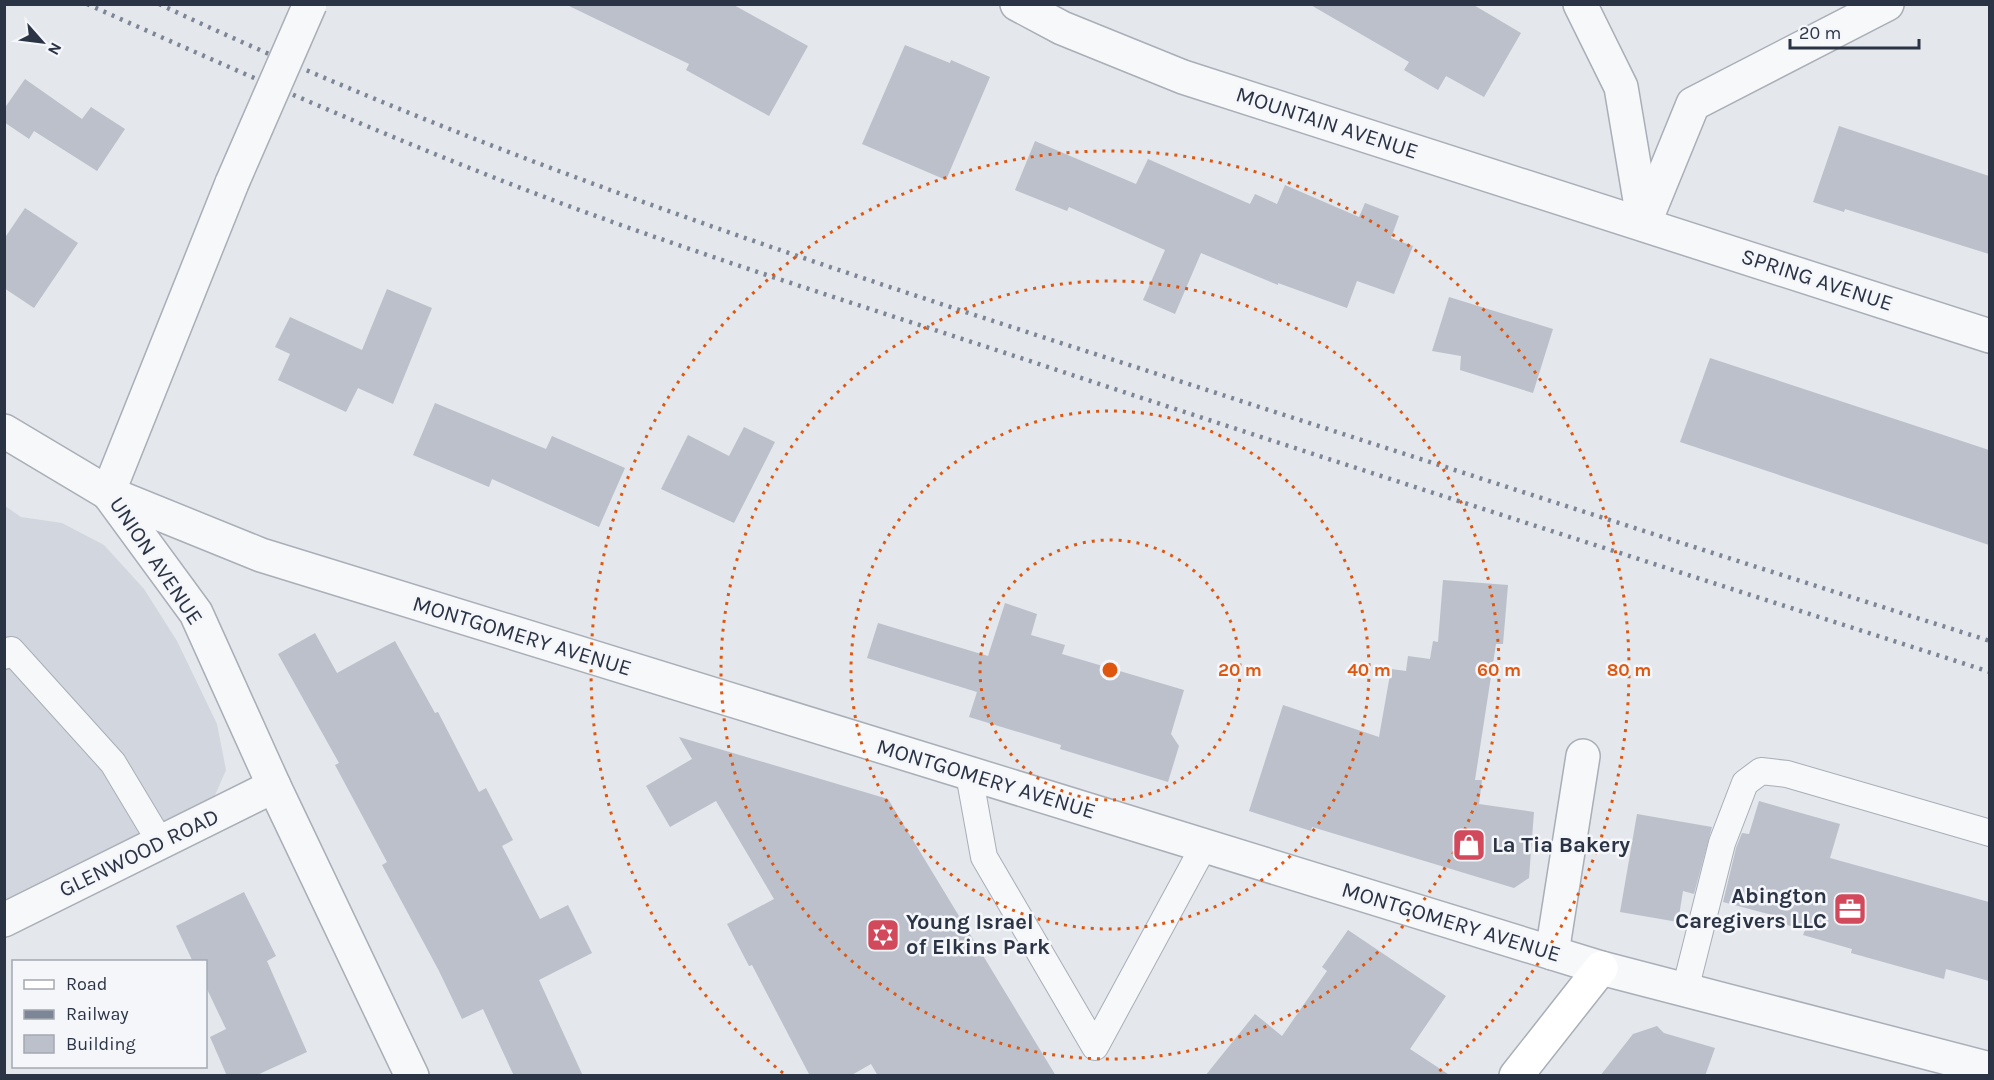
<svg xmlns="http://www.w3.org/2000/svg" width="1994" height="1080" font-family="Karla,sans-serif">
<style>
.built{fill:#d2d6de}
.building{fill:#bbc0ca}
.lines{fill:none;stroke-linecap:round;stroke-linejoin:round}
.lane-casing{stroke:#a9aeb7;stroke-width:28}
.street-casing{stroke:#a9aeb7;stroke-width:36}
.secondary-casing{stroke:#a9aeb7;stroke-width:36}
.lane{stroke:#f7f8fa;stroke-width:26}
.street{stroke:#f7f8fa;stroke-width:33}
.secondary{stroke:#fff;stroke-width:33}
.rail{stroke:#7d8696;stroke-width:4.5;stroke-dasharray:3 6;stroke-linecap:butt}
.street-bridge-casing{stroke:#a9aeb7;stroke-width:36;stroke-linecap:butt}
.street-bridge{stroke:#f7f8fa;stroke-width:33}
.ring{fill:none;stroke:#df570f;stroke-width:3;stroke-dasharray:3 6}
.labels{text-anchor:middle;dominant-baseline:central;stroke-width:5;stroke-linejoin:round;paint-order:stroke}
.street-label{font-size:22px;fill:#2b3445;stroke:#f4f6f9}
.poi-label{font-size:22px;font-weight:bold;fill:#2b3445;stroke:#f4f6f9;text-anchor:start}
.centre{fill:#df570f;stroke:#f4f6f9;stroke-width:3}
.ring-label{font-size:18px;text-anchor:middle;font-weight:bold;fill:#df570f;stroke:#f4f6f9;stroke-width:5;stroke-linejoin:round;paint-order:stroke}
</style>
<rect width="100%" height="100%" fill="#e4e7ec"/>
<path class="built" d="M5 506 21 517 62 523 104 545 144 589 177 641 217 724 226 770 213 800 5 908Z"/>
<g class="building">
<path d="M565 4H732L808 46 769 116 686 70 689 64Z"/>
<path d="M1309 4H1472L1521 33 1484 97 1446 76 1438 90 1404 70 1409 62Z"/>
<path d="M905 45 950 63 951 60 990 77 946 180 862 144Z"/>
<path d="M25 79 82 119 91 107 125 129 97 171 34 131 29 139 4 122V109Z"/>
<path d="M1839 126 1989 176V254L1845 209 1844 212 1813 202Z"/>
<path d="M1035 141 1136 184 1148 159 1250 204 1255 194 1277 204 1285 185 1359 217 1365 203 1399 216 1391 238 1413 246 1394 294 1357 281 1347 308 1278 283V285L1201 253 1175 314 1143 300 1165 250 1069 207 1067 211 1015 190Z"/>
<path d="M25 208 78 243 34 308 4 288V239Z"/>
<path d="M387 289 432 308 393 404 358 388 346 412 278 380 290 354 275 347 290 317 362 350Z"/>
<path d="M1449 297 1553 329 1533 393 1460 370 1461 356 1432 351Z"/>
<path d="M1710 358 1989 450V545L1680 442Z"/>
<path d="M435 403 546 449 552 436 625 468 599 527 492 479 489 487 413 455Z"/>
<path d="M744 427 775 442 734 523 661 489 688 435 729 456Z"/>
<path d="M1443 580 1508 585 1503 644H1496L1475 780H1482L1479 804 1534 812 1529 878 1514 888 1312 827 1311 831 1249 811 1283 705 1379 737 1391 669 1406 671 1408 656 1430 659 1433 641 1438 642Z"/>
<path d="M1005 603 1037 614 1031 635 1065 645 1062 654 1184 690 1171 734 1179 746 1168 782 1060 749 1061 745 969 717 977 692 867 658 878 623 988 656Z"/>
<path d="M315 633 337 673 395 641 435 713 438 712 479 792 486 788 513 840 502 846 540 919 568 905 592 953 539 980 583 1076H514L483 1009 462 1019 439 971 382 865 387 862 335 765 339 763 278 654Z"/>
<path d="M679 737 888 799 1056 1076H878L871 1064 850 1076H810L752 965 749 966 727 924 774 899 716 801 670 827 646 786 692 759Z"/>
<path d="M1759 801 1840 824 1830 858 1989 902V981L1946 969 1944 979 1851 953 1852 949 1803 935 1805 930 1769 920 1772 915 1723 902 1736 848 1742 833 1749 834Z"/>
<path d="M1637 814 1712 827 1694 894 1683 891 1678 922 1620 912Z"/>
<path d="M244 892 276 956 267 961 307 1052 255 1076H227L210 1037 226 1029 206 987V962H193L176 926Z"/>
<path d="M1348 930 1446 996 1410 1049 1451 1076H1205L1255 1014 1282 1036 1327 971 1322 967Z"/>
<path d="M1657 1026 1664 1033 1715 1048 1705 1076H1600L1633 1034Z"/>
</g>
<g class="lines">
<defs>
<g id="lane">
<path d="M4 656 11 650 113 763 161 843"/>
<path d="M969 774 984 857 1095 1047 1204 846"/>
<path d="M1685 990 1722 843 1745 783 1761 771 1787 774 1990 833"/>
</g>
<g id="street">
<path d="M1017 4 1062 28 1183 77 1990 336"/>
<path d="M1580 4 1621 87 1644 224"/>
<path d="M1644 224 1693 104 1887 4"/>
<path d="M4 431 108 493 261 555 1601 968 1990 1069"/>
<path d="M108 493 196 613 274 786 412 1076"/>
<path d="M108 493 232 183"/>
<path d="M4 920 274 786"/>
<path d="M1552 953 1583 756"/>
</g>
<path id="secondary" d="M1516 1076 1601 968"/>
</defs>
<use href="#lane" class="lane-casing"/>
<use href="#street" class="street-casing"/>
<use href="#secondary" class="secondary-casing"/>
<use href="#lane" class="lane"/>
<use href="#street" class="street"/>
<use href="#secondary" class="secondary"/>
<g class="rail">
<path d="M87 4C248 76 409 147 574 208 732 266 894 316 1054 369 1365 472 1677 571 1990 672"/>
<path d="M159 4C486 158 830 269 1173 379 1445 467 1717 555 1990 641"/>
</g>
<defs>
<path id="street-bridge" d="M232 183 310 4"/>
</defs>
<use href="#street-bridge" class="street-bridge-casing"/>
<use href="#street-bridge" class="street-bridge"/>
</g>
<g class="ring">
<circle cx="1110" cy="670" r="130"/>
<circle cx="1110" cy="670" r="259"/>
<circle cx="1110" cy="670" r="389"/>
<path d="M783 1073A519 519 0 1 1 1437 1073"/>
</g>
<defs>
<symbol id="shop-square" viewBox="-11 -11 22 22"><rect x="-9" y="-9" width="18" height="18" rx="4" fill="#d1495b" stroke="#f4f6f9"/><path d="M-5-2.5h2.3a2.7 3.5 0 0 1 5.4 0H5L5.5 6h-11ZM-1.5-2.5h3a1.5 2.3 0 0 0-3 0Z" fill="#fff"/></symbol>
<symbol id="office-square" viewBox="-11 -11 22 22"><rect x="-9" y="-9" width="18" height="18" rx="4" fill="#d1495b" stroke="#f4f6f9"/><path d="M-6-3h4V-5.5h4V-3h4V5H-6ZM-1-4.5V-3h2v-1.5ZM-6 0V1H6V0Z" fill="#fff"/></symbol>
<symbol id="synagogue-square" viewBox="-11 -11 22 22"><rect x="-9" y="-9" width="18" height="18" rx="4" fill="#d1495b" stroke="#f4f6f9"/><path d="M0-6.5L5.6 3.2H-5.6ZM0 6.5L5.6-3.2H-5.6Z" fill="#fff"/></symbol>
</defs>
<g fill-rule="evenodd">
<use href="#shop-square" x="1450" y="826" width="38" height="38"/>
<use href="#office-square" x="1831" y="890" width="38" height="38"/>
<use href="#synagogue-square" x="864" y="916" width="38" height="38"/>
</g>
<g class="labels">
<g class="street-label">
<text transform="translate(1327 123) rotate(18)">MOUNTAIN AVENUE</text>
<text transform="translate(1817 280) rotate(18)">SPRING AVENUE</text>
<text transform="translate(156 561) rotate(56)">UNION AVENUE</text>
<text transform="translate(522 636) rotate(17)">MONTGOMERY AVENUE</text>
<text transform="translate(986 779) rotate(17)">MONTGOMERY AVENUE</text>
<text transform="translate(139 853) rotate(-26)">GLENWOOD ROAD</text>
<text transform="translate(1451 922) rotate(17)">MONTGOMERY AVENUE</text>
</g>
<g class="poi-label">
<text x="1492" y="845">La Tia Bakery</text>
<text x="1827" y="896" text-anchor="end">Abington<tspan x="1827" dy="25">Caregivers LLC</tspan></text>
<text x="906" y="922">Young Israel<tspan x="906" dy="25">of Elkins Park</tspan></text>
</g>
</g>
<circle cx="1110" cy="670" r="9" class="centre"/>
<g class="ring-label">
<text x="1240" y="676">20 m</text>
<text x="1369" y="676">40 m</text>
<text x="1499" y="676">60 m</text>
<text x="1629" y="676">80 m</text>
</g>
<rect width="1994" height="1080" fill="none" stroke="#2b3445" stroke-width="12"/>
<rect x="12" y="960" width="195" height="108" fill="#f4f6f9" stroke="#a4a8b1" stroke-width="1.5"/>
<rect x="24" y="980" width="30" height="9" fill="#ffffff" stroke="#a4a8b1" stroke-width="1.5"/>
<text x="66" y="990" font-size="18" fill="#2b3445">Road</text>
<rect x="24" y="1010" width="30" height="9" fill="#7d8696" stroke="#a4a8b1" stroke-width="1.5"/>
<text x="66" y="1020" font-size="18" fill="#2b3445">Railway</text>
<rect x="24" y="1035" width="30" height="18" fill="#bbc0ca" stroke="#a4a8b1" stroke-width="1.5"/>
<text x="66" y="1050" font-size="18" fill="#2b3445">Building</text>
<g transform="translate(42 42) rotate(118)" stroke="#f4f6f9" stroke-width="4.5" paint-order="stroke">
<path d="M0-4.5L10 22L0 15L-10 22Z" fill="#2b3445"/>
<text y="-9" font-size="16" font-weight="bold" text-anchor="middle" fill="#2b3445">N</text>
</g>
<path d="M1790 39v9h129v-9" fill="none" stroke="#2b3445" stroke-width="3"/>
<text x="1799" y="39" font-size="18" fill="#2b3445" stroke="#f4f6f9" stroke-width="4.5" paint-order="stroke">20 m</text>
</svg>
